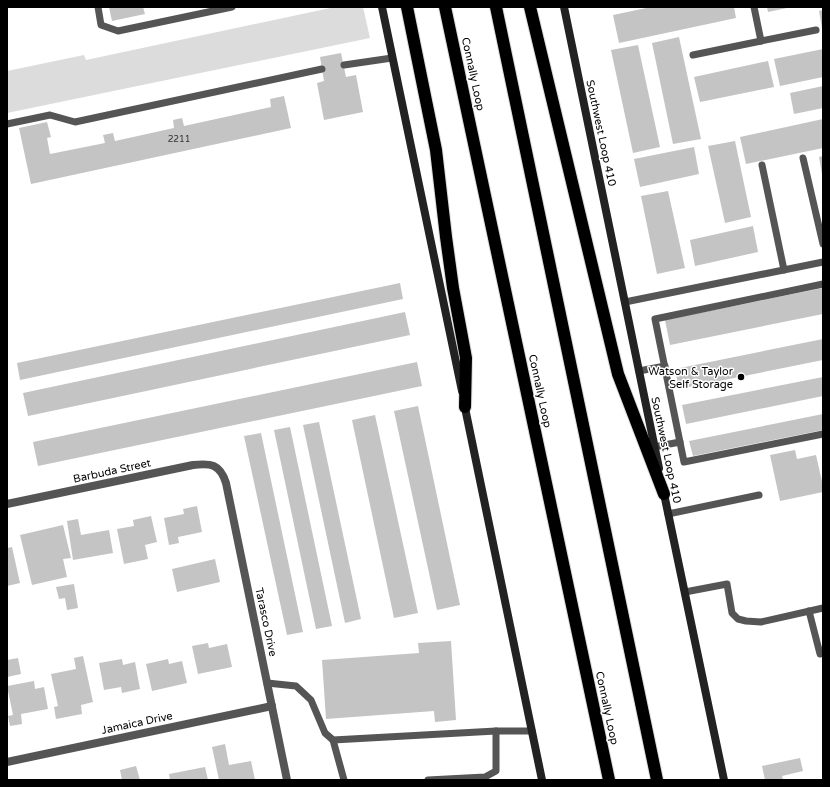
<svg xmlns="http://www.w3.org/2000/svg" width="830" height="787" font-family="'Varela Round',sans-serif">
<style>
.green{fill:#dcdcdc}
.building{fill:#c4c4c4}
.lines{fill:none;stroke-linecap:round;stroke-linejoin:round}
.motorway-casing{stroke:#dbdbdb;stroke-width:14}
.service{stroke:#555;stroke-width:7}
.minor{stroke:#555;stroke-width:8}
.secondary{stroke:#222;stroke-width:8}
.motorway{stroke:#000;stroke-width:12}
.poi-dot{fill:#000;stroke:#fff;stroke-width:1.5}
.labels{text-anchor:middle;dominant-baseline:central;stroke-width:3;stroke-linejoin:round;paint-order:stroke}
.number-label{font-size:9px;fill:#313131}
.street-label{font-size:11px;fill:#000;stroke:#fff}
.poi-label{font-size:11px;fill:#000;stroke:#fff;text-anchor:end}
</style>
<rect width="100%" height="100%" fill="#fff"/>
<path class="green" d="M335 7H363L370 38 7 113V71L84 55 86 60Z"/>
<g class="building">
<path d="M109 7H143L145 14 112 21Z"/>
<path d="M651 7H734L736 18 619 43 613 15Z"/>
<path d="M767 7H787V8L768 12Z"/>
<path d="M823 10V28H822L819 11Z"/>
<path d="M679 37 701 139 673 144 652 43Z"/>
<path d="M638 45 660 147 633 153 611 50Z"/>
<path d="M823 49V77L780 86 774 59Z"/>
<path d="M341 53 346 77 356 75 363 112 324 120 317 83 324 81 320 57Z"/>
<path d="M768 61 774 87 700 102 694 77Z"/>
<path d="M823 86V108L794 114 790 93Z"/>
<path d="M284 96 291 128 31 184 19 128 47 122 51 137 47 138 50 154 105 143 103 135 113 133 115 141 174 128 173 120 182 118 184 126 271 107 270 99Z"/>
<path d="M823 119V148L746 164 740 137Z"/>
<path d="M735 141 751 217 725 223 708 146Z"/>
<path d="M694 147 699 174 640 187 634 159Z"/>
<path d="M823 156V174H822L819 157Z"/>
<path d="M668 191 685 268 657 274 641 196Z"/>
<path d="M753 226 758 252 695 266 690 240Z"/>
<path d="M400 283 403 299 20 380 17 363Z"/>
<path d="M823 288V314L670 345 665 320Z"/>
<path d="M405 312 410 335 28 416 23 393Z"/>
<path d="M823 339V360L679 389 675 369Z"/>
<path d="M417 362 422 386 38 466 33 442Z"/>
<path d="M823 377V396L686 424 682 405Z"/>
<path d="M418 406 460 605 437 610 394 411Z"/>
<path d="M823 414V430L693 456 689 441Z"/>
<path d="M375 415 418 613 394 618 352 420Z"/>
<path d="M319 422 361 619 345 623 303 425Z"/>
<path d="M290 427 332 626 316 629 274 430Z"/>
<path d="M261 433 303 632 287 635 244 436Z"/>
<path d="M795 450 797 459 816 455 823 486V492L780 501 770 455Z"/>
<path d="M197 506 202 532 178 537 179 543 169 545 164 518 184 514 183 509Z"/>
<path d="M151 516 157 542 145 545 148 559 124 564 117 529 134 526 133 520Z"/>
<path d="M78 519 81 535 109 530 113 553 73 560 67 521Z"/>
<path d="M63 525 71 558 63 559 67 577 32 585 20 535Z"/>
<path d="M12 547 20 583 7 586V548Z"/>
<path d="M215 559 220 582 177 592 172 569Z"/>
<path d="M74 584 78 608 67 610 65 598 59 599 56 587Z"/>
<path d="M451 641 456 720 435 722 434 711 326 719 322 660 419 653 418 643Z"/>
<path d="M208 643 209 648 227 644 232 667 198 674 192 646Z"/>
<path d="M83 656 93 702 81 705 82 714 56 719 54 707 58 706 51 674 76 669 74 658Z"/>
<path d="M18 658 21 674 7 677V660Z"/>
<path d="M122 659 123 665 135 662 140 689 122 693 121 687 104 690 99 663Z"/>
<path d="M168 659 169 664 182 661 187 683 152 691 146 664Z"/>
<path d="M34 681 35 689 44 687 48 709 21 714 22 724 10 726 8 716 13 715 7 686Z"/>
<path d="M225 744 229 765 251 761 255 780H219L212 747Z"/>
<path d="M800 758 803 771 782 776 783 780H765L762 766Z"/>
<path d="M136 766 140 780H122L120 770Z"/>
<path d="M205 767 208 780H170L169 774Z"/>
</g>
<g class="lines">
<defs>
<g id="motorway">
<path d="M407 7 436 150 446 237 453 288 466 358 465 407"/>
<path d="M445 7 609 780"/>
<path d="M496 7 657 780"/>
<path d="M530 7 618 374 664 494"/>
</g>
</defs>
<use href="#motorway" class="motorway-casing"/>
<g class="service">
<path d="M98 7 101 25 118 31 232 7"/>
<path d="M754 7 761 41 816 30"/>
<path d="M693 55 761 41"/>
<path d="M344 65 392 58"/>
<path d="M7 124 50 115 75 122 322 69"/>
<path d="M803 158 823 244"/>
<path d="M762 165 784 270"/>
<path d="M823 284 655 319 684 462 823 434"/>
<path d="M625 302 823 262"/>
<path d="M639 371 665 366"/>
<path d="M654 447 680 442"/>
<path d="M668 514 759 495"/>
<path d="M685 592 727 584 732 613 738 619 746 621 761 622 823 608"/>
<path d="M809 611 820 654"/>
<path d="M267 683 296 686 311 700 325 733 333 740 496 731H532"/>
<path d="M333 740 344 780"/>
<path d="M428 780 485 777 496 771V731"/>
</g>
<g class="minor">
<path d="M7 504 193 465C211 463 220 464 226 483L287 780"/>
<path d="M7 762 272 706"/>
</g>
<g class="secondary">
<path d="M382 7 462 391"/>
<path d="M564 7 659 468"/>
<path d="M464 403 542 780"/>
<path d="M663 489 724 780"/>
</g>
<use href="#motorway" class="motorway"/>
</g>
<circle class="poi-dot" cx="741" cy="377" r="4"/>
<g class="labels">
<g class="number-label">
<text x="179" y="139">2211</text>
</g>
<g class="street-label">
<text transform="translate(473 74) rotate(78)">Connally Loop</text>
<text transform="translate(601 133) rotate(78)">Southwest Loop 410</text>
<text transform="translate(540 391) rotate(78)">Connally Loop</text>
<text transform="translate(666 450) rotate(78)">Southwest Loop 410</text>
<text transform="translate(112 471) rotate(-12)">Barbuda Street</text>
<text transform="translate(266 622) rotate(78)">Tarasco Drive</text>
<text transform="translate(607 708) rotate(78)">Connally Loop</text>
<text transform="translate(137 723) rotate(-12)">Jamaica Drive</text>
</g>
<g class="poi-label">
<text x="733" y="371">Watson &amp; Taylor<tspan x="733" dy="13">Self Storage</tspan></text>
</g>
</g>
<rect width="830" height="787" fill="none" stroke="#000000" stroke-width="16"/>
</svg>
